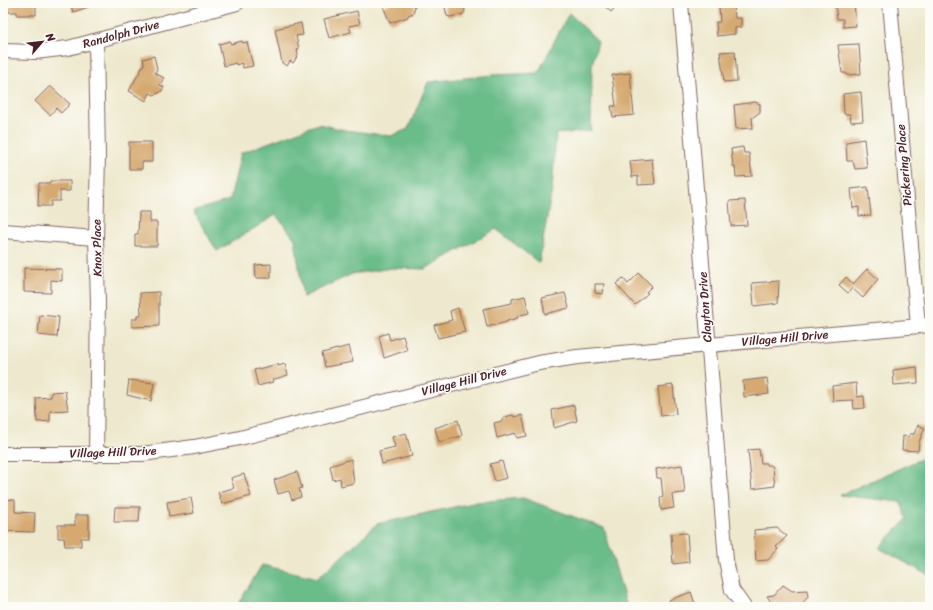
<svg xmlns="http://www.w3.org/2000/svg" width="933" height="610" font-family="Sriracha,sans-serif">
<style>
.forest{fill:#6abc89;stroke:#5a6e5a}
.building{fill:#d5a96f}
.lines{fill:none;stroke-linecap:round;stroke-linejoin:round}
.minor-casing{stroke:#836664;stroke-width:16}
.minor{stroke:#fff;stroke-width:14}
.labels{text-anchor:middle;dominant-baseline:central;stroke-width:3;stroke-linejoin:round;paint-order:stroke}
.street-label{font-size:12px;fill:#4a1f2b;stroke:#fdfcf7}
</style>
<rect width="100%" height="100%" fill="#fdfcf7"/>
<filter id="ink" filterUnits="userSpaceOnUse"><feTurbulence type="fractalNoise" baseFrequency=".025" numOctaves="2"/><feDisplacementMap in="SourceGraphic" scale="8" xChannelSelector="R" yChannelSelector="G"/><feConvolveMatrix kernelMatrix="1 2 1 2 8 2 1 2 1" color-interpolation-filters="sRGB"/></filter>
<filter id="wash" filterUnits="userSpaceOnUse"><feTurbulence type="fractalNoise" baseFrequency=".012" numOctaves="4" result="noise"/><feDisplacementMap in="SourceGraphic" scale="16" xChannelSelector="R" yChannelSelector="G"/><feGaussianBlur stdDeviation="0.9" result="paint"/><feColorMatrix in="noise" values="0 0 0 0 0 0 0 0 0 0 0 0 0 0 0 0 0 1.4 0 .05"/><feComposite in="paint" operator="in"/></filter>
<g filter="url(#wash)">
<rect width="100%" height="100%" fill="#eee9ce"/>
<g class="forest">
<path d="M569 13 598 41 592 65 591 131 556 134 552 189 539 263 496 229 425 269 392 268 352 274 303 297 295 239 276 215 217 251 193 211 230 200 241 153 318 124 345 130 391 136 408 129 428 82 493 75 538 73Z"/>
<path d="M930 455V576L879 548 907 519 901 502 840 495Z"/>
<path d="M523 498 604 528 627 607H236L262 565 318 578 377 524 477 502Z"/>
</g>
<g id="blocks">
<g class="building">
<path d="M4 3H36V15H17V12H4Z"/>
<path d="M70 3H95V5L73 12Z"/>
<path d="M392 3H414L415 9 413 10 414 13 408 15V17L390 23 383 6Z"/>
<path d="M444 3H463L465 11 463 14 450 17 447 16Z"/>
<path d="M601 3H619L611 12Z"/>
<path d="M835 3H854L856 26 843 27V19H837Z"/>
<path d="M734 5 735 18H741V27L735 28V34L717 36 716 22H720L719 6Z"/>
<path d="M357 11 360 24 349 26 351 32 329 38 324 19Z"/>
<path d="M301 23 303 35 296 36 299 49 297 50 298 55 293 63 290 61 287 66 282 63 275 29Z"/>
<path d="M230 41 231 44 242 41 243 43 247 42 253 66 243 68 242 63 236 65V63L224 66 219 44Z"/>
<path d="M859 44 861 74 847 75 846 73H842L838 45Z"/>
<path d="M735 51 737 81 724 82 720 52Z"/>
<path d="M154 56 157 69 155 73 164 78 160 85 164 87 161 92 154 95 150 93 146 101 129 91 144 64 143 59Z"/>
<path d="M630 73 634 115 613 117 611 106H616L612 75Z"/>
<path d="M50 86 70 104 61 113 56 108 50 115 35 101Z"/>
<path d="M861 92 863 121 851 122 850 114H844L843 94Z"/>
<path d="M755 102 760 104V112L752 118 753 128 736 129 734 105Z"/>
<path d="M864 139 867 168 855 169 853 161H847L846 142Z"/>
<path d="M129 142H152V162H142V169H129Z"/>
<path d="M743 147 744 153H749L752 176 736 177 735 166H733L731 149Z"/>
<path d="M652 159 655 184 638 185V176L632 177 630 161Z"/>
<path d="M50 181H70V191H60V201H51V206H38L39 183H50Z"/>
<path d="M868 187 871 215 859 216V207L853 208 851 189Z"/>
<path d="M745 200 747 225 731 226 729 201Z"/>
<path d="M139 212H150V222H157V246H135V234H138Z"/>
<path d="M271 264V278H256L255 265Z"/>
<path d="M24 268 62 269V281L51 280V293L24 292Z"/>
<path d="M867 269 878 279 863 298 852 288 848 293 839 285 846 277 853 284Z"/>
<path d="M639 273 652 286 646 292 648 293 635 305 616 284 623 278 628 284Z"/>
<path d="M779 281 778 303 754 306 752 283Z"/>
<path d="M595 284H604L603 294 595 293Z"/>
<path d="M159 292V326L132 327V319H137V315H141L140 293Z"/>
<path d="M565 293 569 308 545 314 542 298Z"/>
<path d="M525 296 529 313 517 316 518 318 507 321V322L487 327 483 309 512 303V299Z"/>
<path d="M458 308 465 332 438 338 434 325 452 320 450 311Z"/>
<path d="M40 315 59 317 57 337 38 335Z"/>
<path d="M388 333 390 340 403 336 407 350 384 358 379 336Z"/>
<path d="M349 346 353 362 325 367 322 353Z"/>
<path d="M278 364V366L285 364 288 375 272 380 273 382 258 386 254 370Z"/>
<path d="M917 367 918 383 894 385 893 370Z"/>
<path d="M767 378 769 394 744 397 743 381Z"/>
<path d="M129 380 154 383 151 401 127 395Z"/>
<path d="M856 383 857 397 864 396 865 408 854 409 853 400 833 401 832 386Z"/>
<path d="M673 385 676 414 661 416 658 387Z"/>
<path d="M65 391 68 410 50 411V421L37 422 36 398 51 397V392Z"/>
<path d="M574 405 577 421 554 428 552 410Z"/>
<path d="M513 415 514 417 522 415 527 436 517 438 515 433 497 438 494 423 502 421 504 417Z"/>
<path d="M458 420 462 436 439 442 435 428Z"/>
<path d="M918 425 925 428 919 442 918 451 902 450 903 436 908 437 910 434H914Z"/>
<path d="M406 433 412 456 382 464 379 451 395 447 392 437Z"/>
<path d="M759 449 761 463H766V465H770L773 467 775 486 752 489 748 450Z"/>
<path d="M351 459 354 483 341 486 340 478 333 480 330 466Z"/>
<path d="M502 461 507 478 495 481 490 464Z"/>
<path d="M682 465 685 493 672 494 674 508 661 510 660 497H663L661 478H657L656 469Z"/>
<path d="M297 472 302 488 299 489 301 497 292 500 289 491 278 494 274 480Z"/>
<path d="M244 474 251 496 222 504 218 492 234 488 231 478Z"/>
<path d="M191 498 194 513 169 517 167 502Z"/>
<path d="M3 499 15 500V512L35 513 34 532 3 531Z"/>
<path d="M115 507H140L139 522H114Z"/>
<path d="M75 515H89V538H81V546H65L64 538H58V525H75Z"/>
<path d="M777 528 787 536 776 547 778 549 768 560 756 561 754 530Z"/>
<path d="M687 533 689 562 673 564 671 534Z"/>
<path d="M783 585 792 591 807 590 808 597 799 607H781L776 603 771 602 767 596 774 595Z"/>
<path d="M691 592 696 607H671L669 600Z"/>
</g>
</g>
</g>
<g filter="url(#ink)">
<use href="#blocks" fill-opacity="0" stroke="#836664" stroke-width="1"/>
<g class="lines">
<defs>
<g id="minor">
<path d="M681 3 726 560 732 590 744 607"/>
<path d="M890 3 918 326"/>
<path d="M3 51 35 52 68 48 237 3"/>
<path d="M3 231 96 238"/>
<path d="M3 454H142L194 447 240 438 539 363 577 357 930 325"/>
<path d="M96 455 98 302 96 238 98 156 96 41"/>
</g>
</defs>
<use href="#minor" class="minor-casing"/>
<use href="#minor" class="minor"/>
</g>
</g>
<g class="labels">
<g class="street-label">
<text transform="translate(121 34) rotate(-15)">Randolph Drive</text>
<text transform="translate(904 165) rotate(-95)">Pickering Place</text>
<text transform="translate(97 248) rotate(-91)">Knox Place</text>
<text transform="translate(705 307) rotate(-94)">Clayton Drive</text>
<text transform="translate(785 338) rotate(-5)">Village Hill Drive</text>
<text transform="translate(464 381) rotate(-14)">Village Hill Drive</text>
<text transform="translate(113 452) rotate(-2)">Village Hill Drive</text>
</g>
</g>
<rect width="933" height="610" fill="none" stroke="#fdfcf7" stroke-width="16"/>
<g transform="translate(42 42) rotate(62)" stroke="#fdfcf7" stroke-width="3" paint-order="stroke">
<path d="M0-3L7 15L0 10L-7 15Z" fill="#4a1f2b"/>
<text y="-6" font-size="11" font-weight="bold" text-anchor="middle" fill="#4a1f2b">N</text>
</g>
</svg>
